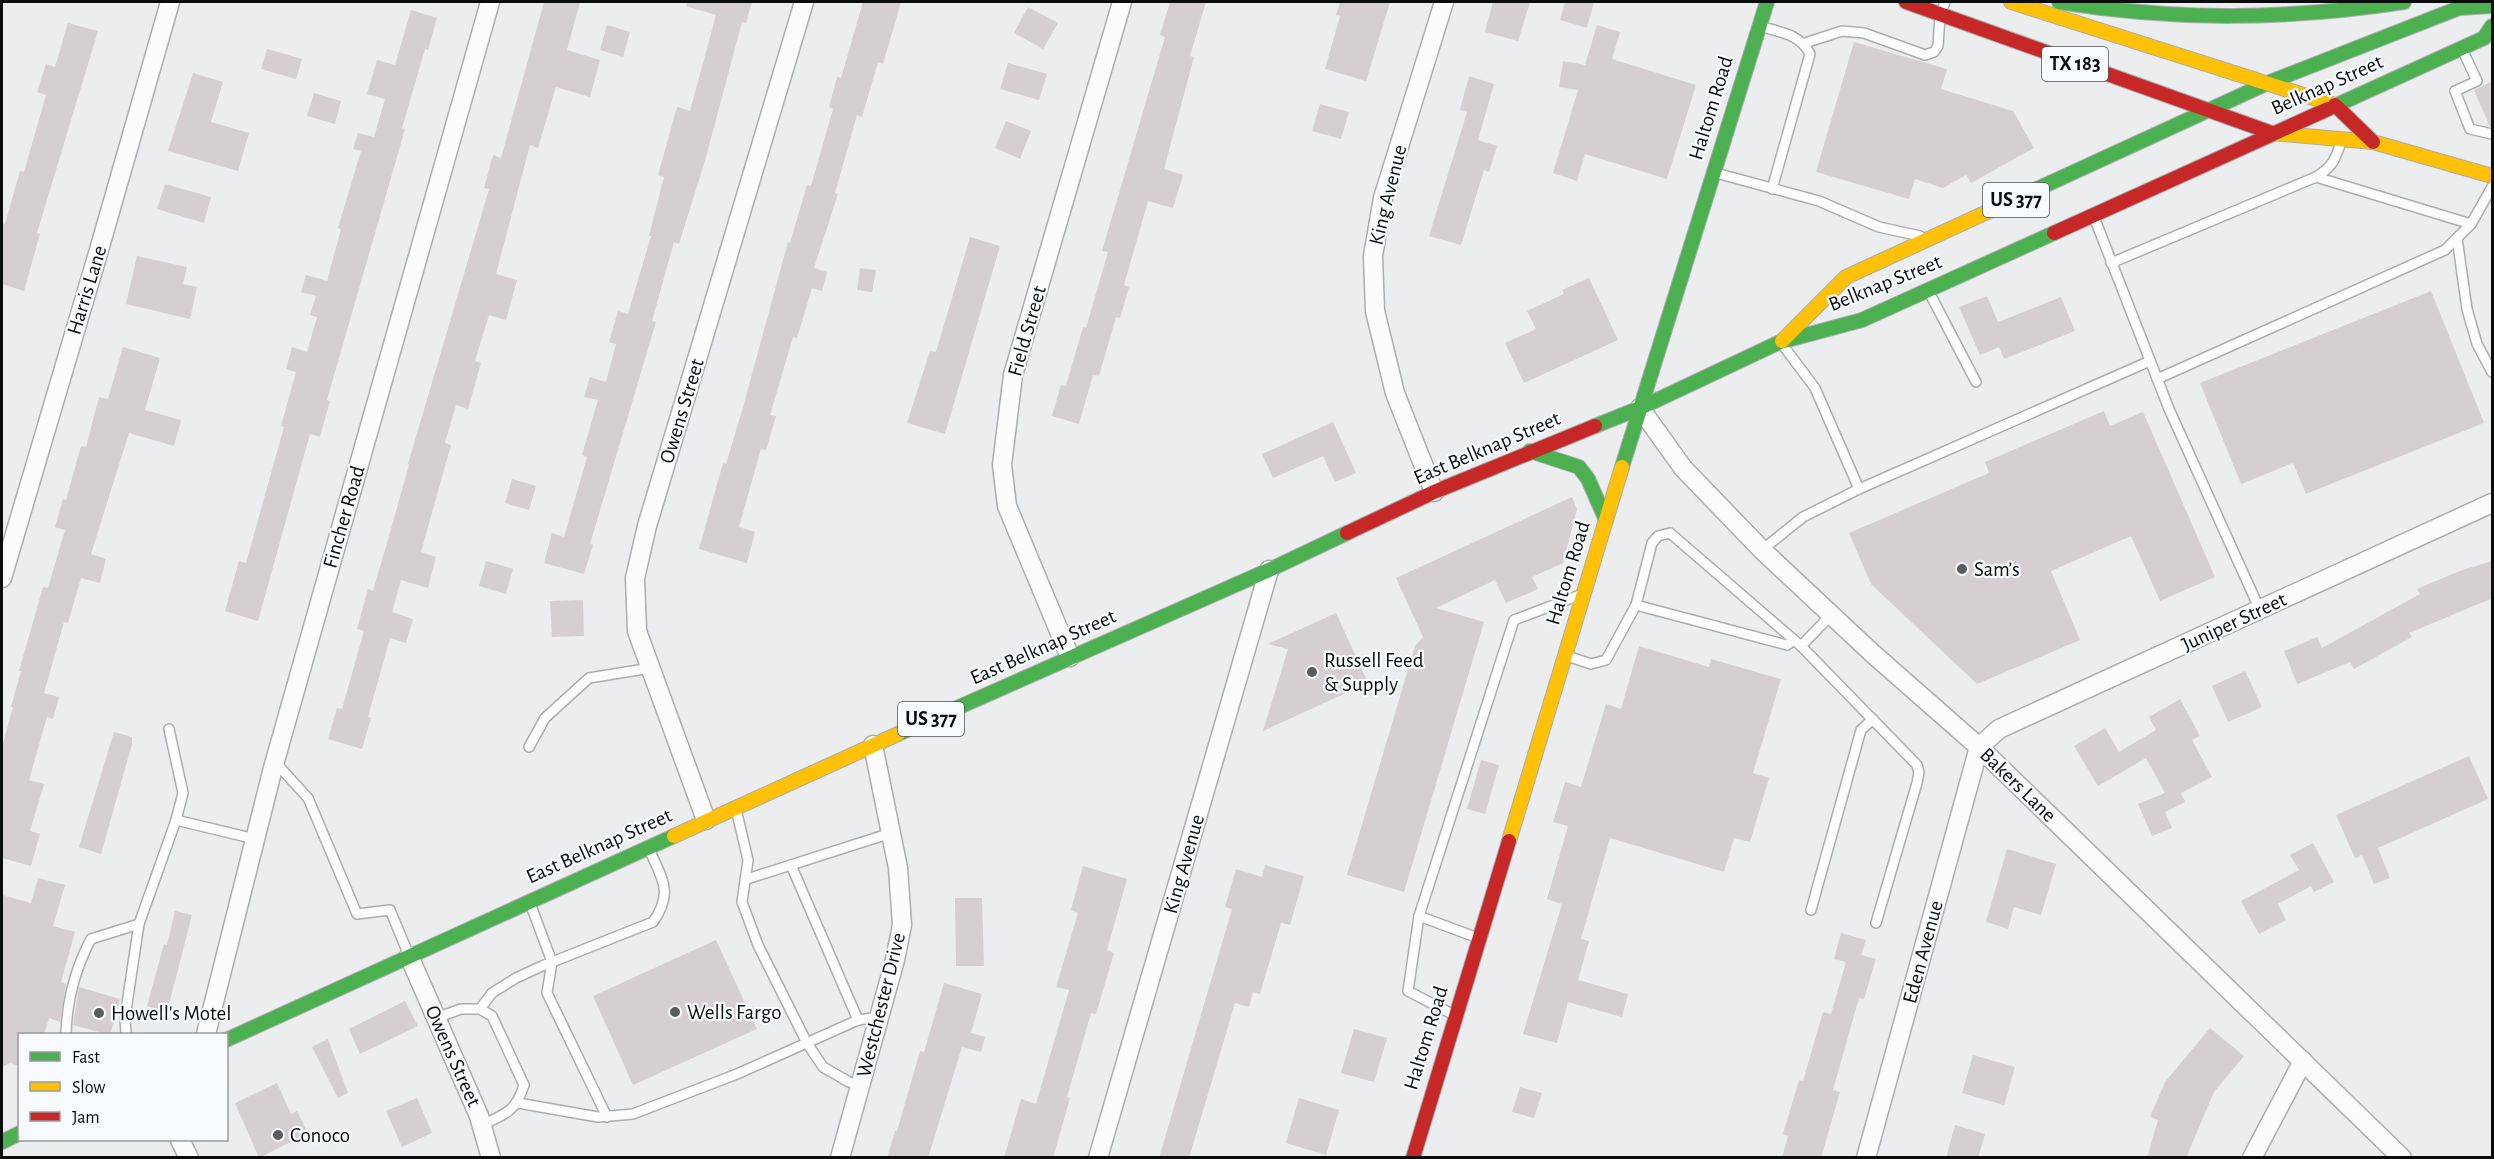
<svg xmlns="http://www.w3.org/2000/svg" width="2494" height="1159" font-family="'Alegreya Sans',sans-serif">
<style>
.building{fill:#d6cfd2}
.lines{fill:none;stroke-linecap:round;stroke-linejoin:round}
.lane-casing{stroke:#abadae;stroke-width:12}
.street-casing{stroke:#abadae;stroke-width:21}
.fast-casing{stroke:#abadae;stroke-width:16}
.slow-casing{stroke:#abadae;stroke-width:16}
.jam-casing{stroke:#abadae;stroke-width:16}
.lane{stroke:#fcfcfd;stroke-width:9}
.street{stroke:#fcfcfd;stroke-width:18}
.fast{stroke:#4caf50;stroke-width:14}
.slow{stroke:#ffc107;stroke-width:14}
.jam{stroke:#c62828;stroke-width:14}
.poi-dot{fill:#595b5c;stroke:#f7fbff;stroke-width:2}
.labels{text-anchor:middle;dominant-baseline:central;stroke-width:4.5;stroke-linejoin:round;paint-order:stroke}
.shield{fill:#f7fbff;stroke:#525456;stroke-width:1.5}
.shield-label{font-size:20px;font-weight:bold;fill:#0b0c0d}
.street-label{font-size:21px;fill:#0b0c0d;stroke:#f7fbff}
.poi-label{font-size:21px;fill:#0b0c0d;stroke:#f7fbff;text-anchor:start}
</style>
<rect width="100%" height="100%" fill="#ebedef"/>
<g class="building">
<path d="M544 2H580L567 50 600 60 590 97 556 87 538 148 530 145 496 274 517 280 506 320 489 315 475 361 481 363 468 409 456 405 445 443 451 445 421 552 436 557 428 588 401 580 392 612 413 619 406 643 390 638 368 717 371 718 362 749 328 739 337 708 342 709 364 631 357 629 368 589 373 591 387 543 409 465 408 464 489 189 484 188 493 155 501 158Z"/>
<path d="M687 2H752L746 23 742 22 706 157 679 244 674 242 652 321 656 322 590 544 593 545 584 574 544 563 552 533 564 537 587 457 582 455 598 400 584 397 590 377 606 382 616 344 609 342 618 311 628 314 651 236H649L664 177 658 175 677 107 690 111 716 15 686 6Z"/>
<path d="M863 2H901L883 64 878 62 862 117 857 115 835 193 838 194 814 268 827 272 822 291 812 288 797 338 793 337 770 415 776 416 766 450 761 449 739 527 755 532 747 563 699 549 723 463 726 464 743 407 788 242 790 243 807 185 811 186 833 109 829 107 837 77 841 78Z"/>
<path d="M1170 2H1206L1190 56 1194 57 1164 169 1183 175 1173 208 1148 201 1124 285 1129 287 1120 318 1116 317 1099 376 1093 375 1079 424 1052 416 1061 385 1066 386 1083 327 1086 328 1108 252 1102 251 1165 37 1160 35Z"/>
<path d="M1340 2H1390L1366 81 1325 69 1340 16 1336 15Z"/>
<path d="M1493 2H1530L1518 41 1485 32Z"/>
<path d="M1565 2H1594L1587 28 1560 20Z"/>
<path d="M1028 7 1058 23 1043 49 1014 33Z"/>
<path d="M411 10 437 18 428 50 425 49 402 128 405 129 327 400 330 401 320 437 310 434 258 621 225 611 239 561 246 563 284 427 281 426 296 372 286 369 292 347 307 352 317 317 310 315 316 296 301 292 306 275 327 281 341 229 338 228 361 151 353 149 358 133 374 137 385 99 367 94 377 60 395 65Z"/>
<path d="M68 23 98 31 37 233 40 234 24 291 2 284V223L5 224 20 171 24 172 46 95 37 92 46 64 55 67Z"/>
<path d="M607 25 630 32 623 57 600 50Z"/>
<path d="M1597 25 1620 32 1612 59 1696 85 1667 179 1585 154 1577 181 1553 173 1578 90 1559 87 1563 61 1585 65Z"/>
<path d="M1854 42 1947 69 1941 89 2013 111 2034 148 1971 183 1966 175 1943 188 1915 179 1909 199 1816 172Z"/>
<path d="M267 49 302 59 296 79 261 69Z"/>
<path d="M1008 63 1047 74 1039 100 1000 89Z"/>
<path d="M193 73 223 82 211 122 249 133 238 171 168 151Z"/>
<path d="M1469 76 1494 84 1478 140 1497 146 1489 172 1484 170 1461 245 1429 236 1467 112 1460 110Z"/>
<path d="M2493 81V127H2490L2474 90Z"/>
<path d="M314 93 341 101 335 124 307 116Z"/>
<path d="M1320 104 1349 112 1341 139 1312 131Z"/>
<path d="M1006 121 1031 131 1020 159 995 148Z"/>
<path d="M165 184 211 197 204 223 157 209Z"/>
<path d="M970 237 1000 246 945 434 907 423 930 351 936 352Z"/>
<path d="M137 256 187 267 183 284 197 287 190 319 126 304Z"/>
<path d="M860 268 876 270 872 292 857 290Z"/>
<path d="M1589 278 1618 340 1524 383 1505 343 1536 329 1527 311 1564 294 1562 290Z"/>
<path d="M2431 291 2484 423 2306 494 2293 463 2241 484 2200 383Z"/>
<path d="M1987 296 1998 322 2061 297 2075 331 2004 359 1999 347 1980 355 1959 307Z"/>
<path d="M123 347 160 358 145 410 181 420 174 446 129 433 91 554 106 559 100 583 81 578 68 623 64 622 44 693 59 697 53 719 47 717 29 780 44 784 30 831 40 834 31 866 2 858V747L13 707H11L21 671H19L43 587 48 588 65 530 55 527 63 499 66 500 81 446 86 447 99 397 108 399Z"/>
<path d="M2104 411 2110 426 2143 412 2215 577 2160 601 2131 536 2051 571 2080 640 1977 684 1871 584 1849 533 1989 473 1985 462Z"/>
<path d="M1333 422 1356 473 1335 482 1323 456 1273 478 1262 454Z"/>
<path d="M512 479 536 486 529 510 505 503Z"/>
<path d="M1572 497 1577 509 1563 563 1532 577 1538 589 1506 603 1495 580 1436 608 1484 622 1404 892 1347 875 1415 646 1423 637 1396 578Z"/>
<path d="M486 561 513 569 506 594 479 586Z"/>
<path d="M2493 561V598L2409 633 2412 637 2354 669 2350 662 2297 684 2284 651 2317 637 2322 648 2420 594 2417 589 2462 570Z"/>
<path d="M583 600 584 636 552 637 550 601Z"/>
<path d="M1336 613 1368 683 1263 731 1288 649 1268 644Z"/>
<path d="M1639 646 1709 667 1711 659 1781 679 1753 773 1769 778 1750 842 1734 838 1724 872 1610 838 1581 939 1589 941 1578 980 1628 994 1622 1017 1568 1002 1557 1043 1523 1034 1562 904 1547 899 1568 826 1553 822 1565 782 1581 787 1606 704 1621 709Z"/>
<path d="M2245 671 2262 707 2228 722 2212 686Z"/>
<path d="M2180 699 2200 736 2192 740 2212 777 2181 793 2185 802 2165 812 2172 828 2152 836 2138 804 2165 793 2146 758 2098 786 2074 746 2105 728 2119 752 2156 730 2149 717Z"/>
<path d="M114 732 132 737V744L101 854 79 847Z"/>
<path d="M2469 756 2488 799 2378 848 2390 878 2374 884 2362 855 2355 858 2336 815Z"/>
<path d="M1481 760 1499 765 1485 814 1467 809Z"/>
<path d="M2313 843 2334 882 2314 892 2311 886 2278 904 2286 920 2259 934 2241 901 2299 870 2290 855Z"/>
<path d="M2007 849 2056 864 2041 915 2014 907 2008 929 1986 922Z"/>
<path d="M1265 865 1304 876 1290 925 1281 923 1260 994 1253 992 1249 1007 1235 1003 1189 1158H1159L1232 909 1225 907 1236 869 1262 877Z"/>
<path d="M1083 866 1127 879 1107 950 1114 953 1096 1014 1091 1013 1067 1097 1070 1098 1053 1158H1004L1021 1099 1036 1104 1069 990 1056 987 1078 913 1071 910Z"/>
<path d="M38 878 65 885 53 926 75 932 61 982 66 984 60 1022 49 1018 44 1035H20V1066L10 1063 2 1067V895L31 903Z"/>
<path d="M955 898H982L984 966H956Z"/>
<path d="M175 911 192 915 167 1012 147 1006 164 944 167 945Z"/>
<path d="M1841 933 1866 940 1861 955 1876 959 1864 999 1859 998 1833 1090 1840 1092 1821 1158H1782L1788 1136 1783 1134 1799 1080 1803 1081 1823 1012 1831 1014 1846 962 1834 959Z"/>
<path d="M716 940 757 1029 633 1085 593 996Z"/>
<path d="M944 983 982 994 971 1033 985 1037 981 1052 962 1047 928 1158H887L895 1131H897L920 1051 924 1052Z"/>
<path d="M79 987 120 999 110 1035 73 1025Z"/>
<path d="M405 1001 418 1026 360 1054 349 1029Z"/>
<path d="M2210 1028 2244 1056 2214 1092 2186 1158H2147L2158 1120 2150 1117 2165 1082Z"/>
<path d="M1354 1029 1387 1038 1374 1082 1341 1073Z"/>
<path d="M328 1039 348 1093 338 1098 312 1047Z"/>
<path d="M1973 1055 2015 1067 2004 1105 1962 1093Z"/>
<path d="M277 1083 291 1114 297 1111 308 1133 259 1158 235 1103Z"/>
<path d="M1520 1087 1542 1093 1534 1118 1512 1112Z"/>
<path d="M417 1098 432 1133 402 1147 386 1111Z"/>
<path d="M1299 1098 1339 1110 1326 1155 1286 1143Z"/>
<path d="M1955 1125 1985 1134 1978 1158H1946Z"/>
</g>
<g class="lines">
<defs>
<g id="lane">
<path d="M1759 26C1779 32 1801 34 1810 54L1772 189"/>
<path d="M1805 43 1842 31 1864 33 1925 55 1934 52 1938 46 1940 16 1945 2"/>
<path d="M2463 51 2477 81 2455 91 2470 129 2492 134"/>
<path d="M1716 173 1819 201 1879 227 1920 236"/>
<path d="M2316 177 2471 224"/>
<path d="M2094 217 2169 409 2260 610"/>
<path d="M2457 238 2467 309 2477 344 2492 372"/>
<path d="M2111 263 2316 177C2333 167 2336 158 2342 139"/>
<path d="M1929 292 1976 382"/>
<path d="M1782 344 1815 388 1859 489 2150 361"/>
<path d="M2157 379 2445 250 2471 224 2492 187"/>
<path d="M1762 550 1803 517 1859 489"/>
<path d="M1636 605 1652 543 1658 536 1670 533 1801 646 1917 765 1919 772 1917 783 1876 923"/>
<path d="M1801 646 1831 615"/>
<path d="M1567 656 1591 664 1606 660 1636 605 1787 645 1794 640"/>
<path d="M529 747 545 718 589 678 651 668"/>
<path d="M275 762 308 798 357 914 390 910 408 953"/>
<path d="M736 809 748 860 742 902 758 945 807 1043 823 1067 849 1082 860 1085"/>
<path d="M176 820 255 839"/>
<path d="M791 865 858 1020"/>
<path d="M747 879 891 833"/>
<path d="M530 903 552 962 547 993 607 1117"/>
<path d="M1811 910 1861 730 1873 719"/>
<path d="M1419 916 1408 991 1454 1015"/>
<path d="M1478 938 1419 916 1514 620 1580 595"/>
<path d="M480 1009 492 993 516 978 542 966 653 922C674 892 662 879 649 849"/>
<path d="M436 1018 461 1009H480L492 1016 524 1085C516 1111 506 1114 482 1125"/>
<path d="M66 1034C67 1000 75 969 91 939L139 924"/>
<path d="M126 1034 125 1017 139 924 176 820 183 793 169 729"/>
<path d="M518 1103 598 1117 633 1114 737 1074 858 1020 879 1017"/>
</g>
<g id="street">
<path d="M1640 408 1683 468 1762 550 1872 653 1979 747 2402 1158"/>
<path d="M1434 492 1395 393 1375 311 1373 256 1383 198 1444 2"/>
<path d="M2 578 99 250 170 2"/>
<path d="M1070 657 1007 506 1002 465 1013 375 1122 2"/>
<path d="M706 820 637 631 635 578 647 526 804 2"/>
<path d="M409 956 479 1116 491 1158"/>
<path d="M206 1034 273 768 490 2"/>
<path d="M180 1140 189 1158"/>
<path d="M840 1158 895 960 902 925 898 868 873 745"/>
<path d="M1098 1158 1269 570"/>
<path d="M1866 1158 1979 747 1999 729 2492 503"/>
<path d="M2252 1158 2303 1061"/>
</g>
<g id="fast">
<path d="M2059 2C2177 21 2286 20 2404 2"/>
<path d="M2328 109 2484 38 2492 26"/>
<path d="M2024 195 2270 82 2459 8 2492 6"/>
<path d="M1595 426 1640 408 1780 342 1862 320 2054 233"/>
<path d="M1530 451 1579 467 1588 479 1606 520"/>
<path d="M1622 467 1767 2"/>
<path d="M898 734 1269 570 1347 533"/>
<path d="M226 1040 674 836"/>
<path d="M2 1142 20 1133"/>
</g>
<g id="slow">
<path d="M2011 2 2335 105"/>
<path d="M2272 133 2373 142 2492 176"/>
<path d="M1782 341 1846 277 2024 195"/>
<path d="M674 836 898 734"/>
<path d="M1509 841 1622 467"/>
</g>
<g id="jam">
<path d="M1906 2 2272 133"/>
<path d="M2335 105 2373 142"/>
<path d="M2054 233 2328 109"/>
<path d="M1347 533 1434 492 1595 426"/>
<path d="M1413 1158 1509 841"/>
</g>
</defs>
<use href="#lane" class="lane-casing"/>
<use href="#street" class="street-casing"/>
<use href="#fast" class="fast-casing"/>
<use href="#slow" class="slow-casing"/>
<use href="#jam" class="jam-casing"/>
<use href="#lane" class="lane"/>
<use href="#street" class="street"/>
<use href="#fast" class="fast"/>
<use href="#slow" class="slow"/>
<use href="#jam" class="jam"/>
</g>
<g class="poi-dot">
<circle cx="1962" cy="569" r="6"/>
<circle cx="1312" cy="672" r="6"/>
<circle cx="675" cy="1012" r="6"/>
<circle cx="99" cy="1013" r="6"/>
<circle cx="278" cy="1135" r="6"/>
</g>
<g class="labels">
<g class="shield">
<rect x="2042" y="47" width="66" height="34" rx="4.5"/>
<rect x="1983" y="183" width="66" height="34" rx="4.5"/>
<rect x="898" y="702" width="66" height="34" rx="4.5"/>
</g>
<g class="shield-label">
<text x="2075" y="64">TX 183</text>
<text x="2016" y="200">US 377</text>
<text x="931" y="719">US 377</text>
</g>
<g class="street-label">
<text transform="translate(2327 85) rotate(-24)">Belknap Street</text>
<text transform="translate(1711 108) rotate(-73)">Haltom Road</text>
<text transform="translate(1388 195) rotate(-76)">King Avenue</text>
<text transform="translate(1885 283) rotate(-22)">Belknap Street</text>
<text transform="translate(87 290) rotate(-73)">Harris Lane</text>
<text transform="translate(1027 331) rotate(-74)">Field Street</text>
<text transform="translate(682 411) rotate(-73)">Owens Street</text>
<text transform="translate(1487 448) rotate(-23)">East Belknap Street</text>
<text transform="translate(344 517) rotate(-74)">Fincher Road</text>
<text transform="translate(1568 573) rotate(-73)">Haltom Road</text>
<text transform="translate(2234 622) rotate(-25)">Juniper Street</text>
<text transform="translate(1043 647) rotate(-24)">East Belknap Street</text>
<text transform="translate(2018 785) rotate(44)">Bakers Lane</text>
<text transform="translate(599 846) rotate(-24)">East Belknap Street</text>
<text transform="translate(1184 864) rotate(-74)">King Avenue</text>
<text transform="translate(1923 952) rotate(-75)">Eden Avenue</text>
<text transform="translate(881 1005) rotate(-76)">Westchester Drive</text>
<text transform="translate(1426 1038) rotate(-73)">Haltom Road</text>
<text transform="translate(453 1056) rotate(66)">Owens Street</text>
</g>
<g class="poi-label">
<text x="1974" y="569">Sam’s</text>
<text x="1324" y="660">Russell Feed<tspan x="1324" dy="24">&amp; Supply</tspan></text>
<text x="687" y="1012">Wells Fargo</text>
<text x="111" y="1013">Howell's Motel</text>
<text x="290" y="1135">Conoco</text>
</g>
</g>
<rect width="2494" height="1159" fill="none" stroke="#0b0c0d" stroke-width="6"/>
<rect x="18" y="1033" width="210" height="108" fill="#f7fbff" stroke="#999b9e" stroke-width="1.5"/>
<rect x="30" y="1052" width="30" height="9" fill="#4caf50" stroke="#999b9e" stroke-width="1.5"/>
<text x="72" y="1063" font-size="18" fill="#0b0c0d">Fast</text>
<rect x="30" y="1082" width="30" height="9" fill="#ffc107" stroke="#999b9e" stroke-width="1.5"/>
<text x="72" y="1093" font-size="18" fill="#0b0c0d">Slow</text>
<rect x="30" y="1112" width="30" height="9" fill="#c62828" stroke="#999b9e" stroke-width="1.5"/>
<text x="72" y="1123" font-size="18" fill="#0b0c0d">Jam</text>
</svg>
